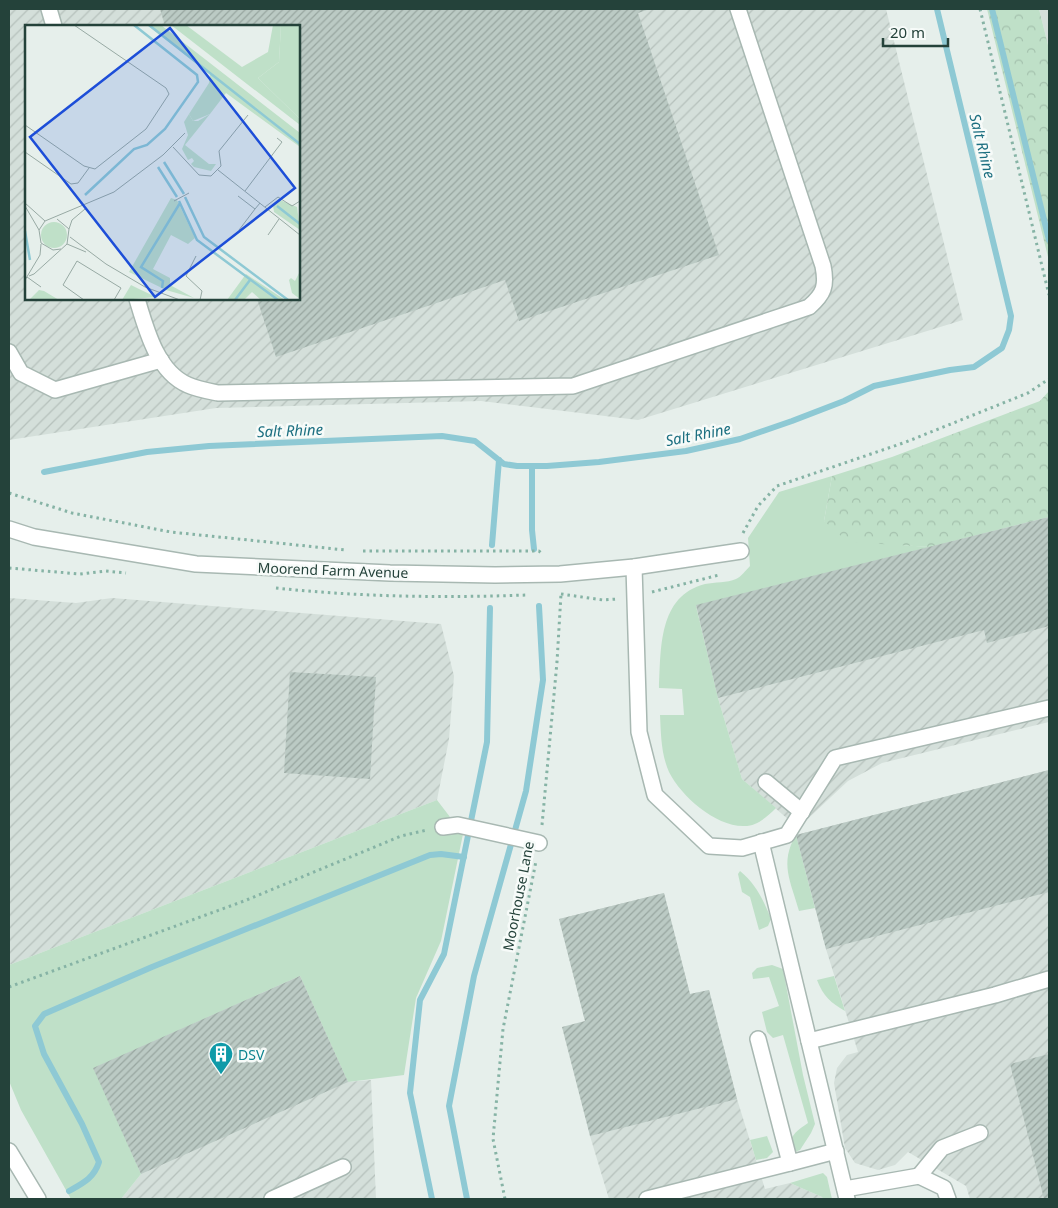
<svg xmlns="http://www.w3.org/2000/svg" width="1058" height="1208" font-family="'Noto Sans',sans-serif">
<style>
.built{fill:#d4dfda}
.industrial{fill:url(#industrial-furrows);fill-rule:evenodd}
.green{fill:#bfe0c8}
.forest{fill:url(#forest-crowns)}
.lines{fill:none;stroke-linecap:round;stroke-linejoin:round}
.stream{stroke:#8ec9d4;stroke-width:6}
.building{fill:url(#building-hatch)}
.minor-casing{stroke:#a8b8b2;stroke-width:18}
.path{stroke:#86b3a5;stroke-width:3;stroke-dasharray:2.5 4;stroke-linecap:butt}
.minor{stroke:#fff;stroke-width:15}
.labels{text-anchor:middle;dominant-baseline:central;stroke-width:5;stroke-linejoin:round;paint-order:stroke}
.street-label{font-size:14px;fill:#24423a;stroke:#f7fbf9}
.culture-label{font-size:14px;fill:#0d838f;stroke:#f7fbf9;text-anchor:start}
.water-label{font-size:15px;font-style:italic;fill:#1c6f80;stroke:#f7fbf9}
.inset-river{fill:none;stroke:#8ec9d4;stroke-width:2.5}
.inset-road{fill:none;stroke:#98aaa4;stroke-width:1}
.view{fill:#1d4ed8;fill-opacity:0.15;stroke:#1d4ed8;stroke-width:2.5}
.inset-edge{fill:none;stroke:#24423a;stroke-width:2.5}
</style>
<defs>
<pattern id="industrial-furrows" width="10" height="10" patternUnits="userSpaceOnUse" patternTransform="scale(1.25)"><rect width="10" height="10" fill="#d4dfda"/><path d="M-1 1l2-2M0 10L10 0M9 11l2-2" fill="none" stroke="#b6c1bc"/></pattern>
<pattern id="forest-crowns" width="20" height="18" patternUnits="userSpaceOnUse" patternTransform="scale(1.25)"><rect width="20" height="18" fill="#bfe0c8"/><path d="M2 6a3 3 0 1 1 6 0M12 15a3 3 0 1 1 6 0" fill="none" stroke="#a4c1ad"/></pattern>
<pattern id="building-hatch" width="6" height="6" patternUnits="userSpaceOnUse" patternTransform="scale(1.25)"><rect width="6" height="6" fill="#bbcac4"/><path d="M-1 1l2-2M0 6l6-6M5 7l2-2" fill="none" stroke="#98a6a0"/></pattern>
</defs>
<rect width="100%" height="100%" fill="#e6efeb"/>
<path class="built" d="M1039 9H1049V49Z"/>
<g class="industrial">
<path d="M9 9H886L963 320 638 420 481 401 216 408 9 440ZM26 26H299V299H26Z"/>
<path d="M1049 517V722L882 763 848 781 798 828 742 779 718 698 696 605Z"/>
<path d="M9 598 76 603 112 598 441 624 454 676 449 739 437 800 9 965Z"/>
<path d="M1049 770V1199H970L966 1186 908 1152 895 1165 878 1170 855 1163 845 1148 834 1083 837 1068 847 1055 858 1052 826 949 796 835Z"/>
<path d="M664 893 690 994 709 990 737 1099 765 1189 790 1183 822 1197 823 1199H609L590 1136 585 1021 559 919Z"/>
<path d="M300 976 348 1082 371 1080 376 1199H121L141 1174 93 1068Z"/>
</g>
<g class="green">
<path d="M832 476 824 521 901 545 930 547 696 606 718 698 742 779 776 808C767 817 756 827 743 826 715 826 681 796 669 772 661 754 661 734 660 715H684L682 689 659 688C661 649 658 596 705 584 715 582 727 583 736 579 741 577 746 570 750 566L748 538 779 492Z"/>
<path d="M437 800 463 834 441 941 416 998 404 1075 348 1082 300 976 94 1068 141 1174 121 1199H71L21 1110 9 1081V965Z"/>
<path d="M796 835 815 908 799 911C791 882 779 863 796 835Z"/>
<path d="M740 871C756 884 764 901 771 919L768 926 759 930 750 897 742 892 738 874Z"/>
<path d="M772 965 783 969 803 1075 815 1124 811 1133 800 1150 795 1152 790 1149C789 1135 798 1130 808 1123L783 1035 773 1038 767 1032 762 1012 779 1006 769 977 753 979 752 973 757 968Z"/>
<path d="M834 976 845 1011C831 1003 823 996 817 980Z"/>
<path d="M767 1136 773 1152 767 1158 756 1160 750 1140Z"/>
<path d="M823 1173 827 1177 832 1199H823L822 1197 790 1183Z"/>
</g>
<g class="forest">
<path d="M987 9H1039L1049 49V261Z"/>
<path d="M1049 391V517L930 547 848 542 824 521 832 476 892 457 1040 401Z"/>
</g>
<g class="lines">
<g class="stream">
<path d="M992 9 1049 240"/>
<path d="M532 466V530L534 549"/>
<path d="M44 472 147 452 209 446 442 436 475 441 504 464 517 466H547L599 462 686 451 740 439 792 421 844 401 874 386 950 370 974 367 1002 348 1009 330 1011 316 937 9"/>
<path d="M492 545 499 460"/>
<path d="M69 1191C83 1183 94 1178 99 1162L82 1124 44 1054 35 1026 44 1014 152 967 430 855 441 854 464 857"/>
<path d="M432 1199 410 1093 420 1000 444 954 487 742 490 608"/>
<path d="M467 1199 449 1106 474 976 526 791 543 680 539 606"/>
</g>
</g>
<g class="building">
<path d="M160 9H650L638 13 719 255 519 321 505 280 276 357 257 299H299V26H165Z"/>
<path d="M1049 517V626L987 643 984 630 718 698 696 605Z"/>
<path d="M290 672 376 677 370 779 284 773Z"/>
<path d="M1049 770V892L826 949 796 835Z"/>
<path d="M664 893 690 994 709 990 737 1099 590 1136 562 1027 585 1021 559 919Z"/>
<path d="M300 976 348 1082 141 1174 93 1068Z"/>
<path d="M1049 1054V1199H1044L1010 1064Z"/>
</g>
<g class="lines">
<defs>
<g id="minor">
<path d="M49 9 54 26"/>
<path d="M137 299C146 329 157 372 188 385 197 389 208 391 218 393L573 386 809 307C824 294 827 286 823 266L738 9"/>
<path d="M9 352 21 373 55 390 161 360"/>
<path d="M9 529 34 537 196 564 390 573 495 575 560 574 634 567 741 551"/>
<path d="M634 567 639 732 655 795 709 846 742 848 787 835 835 758 1049 708"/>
<path d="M766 782 802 812"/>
<path d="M443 827 458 825 539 843"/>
<path d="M761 842 847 1199"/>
<path d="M758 1039 790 1163 836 1151"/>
<path d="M809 1041 995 995 1049 979"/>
<path d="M9 1151 38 1199"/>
<path d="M919 1176 942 1148 980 1133"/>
<path d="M845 1189 919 1176 944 1188 948 1199"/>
<path d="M272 1199 343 1167"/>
<path d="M647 1199 790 1163"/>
</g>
</defs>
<use href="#minor" class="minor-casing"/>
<g class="path">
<path d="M980 9 1049 295"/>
<path d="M9 493 72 513 171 532 345 550"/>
<path d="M743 533 758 506 777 486 906 442 1028 393 1049 379"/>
<path d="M363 551H539L543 555"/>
<path d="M9 568 80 574 106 571 126 573"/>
<path d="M276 588C360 597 444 598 527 595"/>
<path d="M652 592 719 575"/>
<path d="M561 594 603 600 617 599"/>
<path d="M542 825 557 662 561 594"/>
<path d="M9 987 244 901 401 836 427 830"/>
<path d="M505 1199 493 1139 503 1029 536 861"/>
</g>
<use href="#minor" class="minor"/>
</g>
<defs>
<symbol id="building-pin" viewBox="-11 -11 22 30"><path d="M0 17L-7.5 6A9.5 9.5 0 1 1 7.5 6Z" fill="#0f9aa8" stroke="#f7fbf9"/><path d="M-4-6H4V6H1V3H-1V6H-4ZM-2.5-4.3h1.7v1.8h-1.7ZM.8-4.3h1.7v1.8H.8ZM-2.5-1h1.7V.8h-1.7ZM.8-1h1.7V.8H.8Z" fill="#fff"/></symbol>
</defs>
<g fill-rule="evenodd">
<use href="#building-pin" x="207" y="1040" width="28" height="38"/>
</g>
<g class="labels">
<g class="street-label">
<text transform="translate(333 570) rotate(2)">Moorend Farm Avenue</text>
<text transform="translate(518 896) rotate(-79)">Moorhouse Lane</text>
</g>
<g class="culture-label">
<text x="238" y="1054">DSV</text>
</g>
<g class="water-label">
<text transform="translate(983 146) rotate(76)">Salt Rhine</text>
<text transform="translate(290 430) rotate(-2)">Salt Rhine</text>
<text transform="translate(698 434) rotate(-11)">Salt Rhine</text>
</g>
</g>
<g transform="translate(25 25)">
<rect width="275" height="275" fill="#e6efeb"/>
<path d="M256 0H275V94L233 53 254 37ZM164 89 168 96H173L185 89 160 120 184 139H191L186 146 169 142 166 139 169 136 167 133 163 135 157 124 163 110 159 97ZM146 173 152 175 170 213 163 219 146 210 128 244 145 253V260L169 273 141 265 104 247ZM255 175 272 182 275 205 249 187 248 180ZM16 210a13 13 0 1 1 26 0a13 13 0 1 1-26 0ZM275 246V274L267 268 264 255 266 253 270 256ZM221 249 260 275H236L227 267 219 275H202ZM106 260 114 264 131 272 97 275ZM14 265 19 266 34 275H4Z" fill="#bfe0c8"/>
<path d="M122 0H136L275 108V122L201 68 185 89 168 96 164 89 184 58 185 49ZM146 0H161L217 42 243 27 248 0H256L254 37 233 53 275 94V100Z" fill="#bfe0c8"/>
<path class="inset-river" d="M124 0 275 119M139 137 159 169M133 142 152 172M60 170 109 124 122 120 140 104 173 57 172 50 109 0M160 172 179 212 263 275M154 176 172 215 253 275M252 181 275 199M0 206 5 235M137 263 138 256 116 242 155 178M210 275 225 255"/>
<path class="inset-road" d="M0 100 59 141 70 144 121 104 144 69 141 63 49 0M148 122 174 150 186 151 196 141 194 126 223 90M0 127 46 159 53 158 64 143M193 145 275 210M220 166 257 117 252 113M213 171 230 184 235 178M149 176 164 168M0 178 20 196M0 181 14 205M240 182 253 172 267 181 275 176M44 204 47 195 60 184M214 205 230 184M243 210 254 194M45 212 81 239 120 262 155 275M42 219 61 227M36 224 28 225 16 218 14 205 20 196 89 167 138 130 160 108M171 231 161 251 177 266 175 275M4 251 9 249 42 219 44 204 32 194M2 252 16 262M0 255 15 230 16 219M59 275 38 260 52 236 96 263 89 275"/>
<path class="view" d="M145 3 270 163 130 272 5 112Z"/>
<rect width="275" height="275" class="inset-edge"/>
</g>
<rect width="1058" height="1208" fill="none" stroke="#24423a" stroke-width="20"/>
<path d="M883 38v8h65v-8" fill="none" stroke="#24423a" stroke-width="2.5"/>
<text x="890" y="38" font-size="15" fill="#24423a" stroke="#f7fbf9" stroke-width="4" paint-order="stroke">20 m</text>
</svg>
